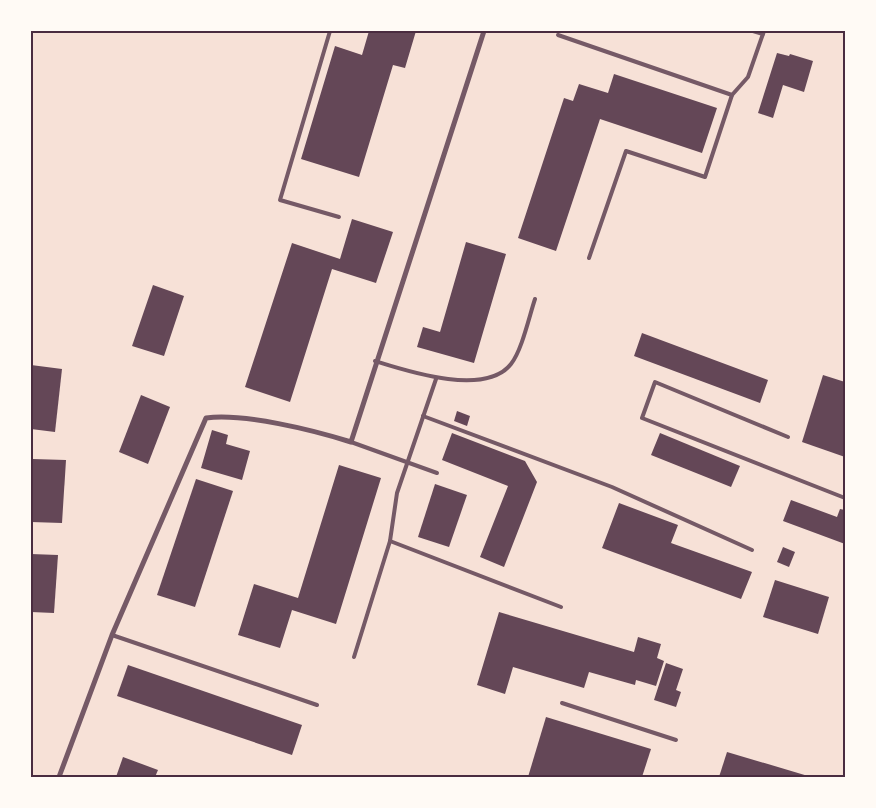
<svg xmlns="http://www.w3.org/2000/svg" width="876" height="808" font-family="'Alegreya Sans',sans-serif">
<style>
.building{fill:#644757}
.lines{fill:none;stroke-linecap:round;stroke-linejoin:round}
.service{stroke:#755966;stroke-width:4}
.minor{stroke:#755966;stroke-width:5}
.neatline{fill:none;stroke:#4a2c40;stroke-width:2}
</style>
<rect width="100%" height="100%" fill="#f7e1d7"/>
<g class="building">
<path d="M369 31H416L405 68 393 65 359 177 301 159 335 46 362 55Z"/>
<path d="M777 53 789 56 790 54 813 61 804 92 783 85 773 118 758 113Z"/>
<path d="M614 74 717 108 702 153 600 119 556 251 518 238 564 98 573 101 579 84 608 93Z"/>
<path d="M352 219 393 232 376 283 332 269 290 402 245 387 292 243 340 259Z"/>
<path d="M466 242 506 254 474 363 417 347 423 327 440 332Z"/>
<path d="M153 285 184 296 164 356 132 346Z"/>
<path d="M642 333 768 380 760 403 634 356Z"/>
<path d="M31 365 62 369 55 432 31 429Z"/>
<path d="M823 375 845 382V457L802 442Z"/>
<path d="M141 395 170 407 148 464 119 452Z"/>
<path d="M457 411 470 416 467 426 454 421Z"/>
<path d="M212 430 228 435 226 444 250 451 242 480 201 468Z"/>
<path d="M452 433 525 461 537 482 504 567 480 557 508 486 442 460Z"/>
<path d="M660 433 740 466 731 487 651 455Z"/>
<path d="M33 459 66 460 62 523 31 522Z"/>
<path d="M339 465 381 478 336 624 292 610 280 648 238 635 254 584 298 598Z"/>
<path d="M196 479 233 491 195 607 157 595Z"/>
<path d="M435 484 467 495 449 547 418 537Z"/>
<path d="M791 500 837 517 840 509 845 510V544L783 521Z"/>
<path d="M619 503 678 525 671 543 752 572 741 599 602 548Z"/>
<path d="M783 547 795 552 789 567 777 562Z"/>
<path d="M31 554 58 555 54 613 31 612Z"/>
<path d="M775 580 829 597 818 634 763 617Z"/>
<path d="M499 612 634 652 638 637 661 644 657 658 664 661 656 686 636 680 635 685 589 672 584 688 513 667 505 694 477 685Z"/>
<path d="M666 663 683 669 676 690 681 692 676 707 654 700Z"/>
<path d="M128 665 302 725 292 755 117 696Z"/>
<path d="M546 717 651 749 642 777H528Z"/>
<path d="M727 752 808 776 807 777H719Z"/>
<path d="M123 757 158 770 155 777H116Z"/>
</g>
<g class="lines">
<g class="service">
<path d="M330 31 280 200 339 217"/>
<path d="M753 31 763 34"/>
<path d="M558 35 732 95"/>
<path d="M589 258 626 151 705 177 732 95 748 77 764 31"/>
<path d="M375 361C407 371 485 397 511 364 522 350 529 317 535 299"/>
<path d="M423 416 612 487 752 550"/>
<path d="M788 437 655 382 642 418 845 498"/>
<path d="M351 442 437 473"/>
<path d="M390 541 561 607"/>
<path d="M112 635 317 705"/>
<path d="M354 657 390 541 397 493 436 379"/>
<path d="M562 703 676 740"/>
</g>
<path class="minor" d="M59 777 112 635 206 418C244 413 313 430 351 442L484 31"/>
</g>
<rect width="876" height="808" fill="none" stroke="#fffaf5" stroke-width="65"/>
<rect x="32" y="32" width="812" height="744" class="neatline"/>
</svg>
